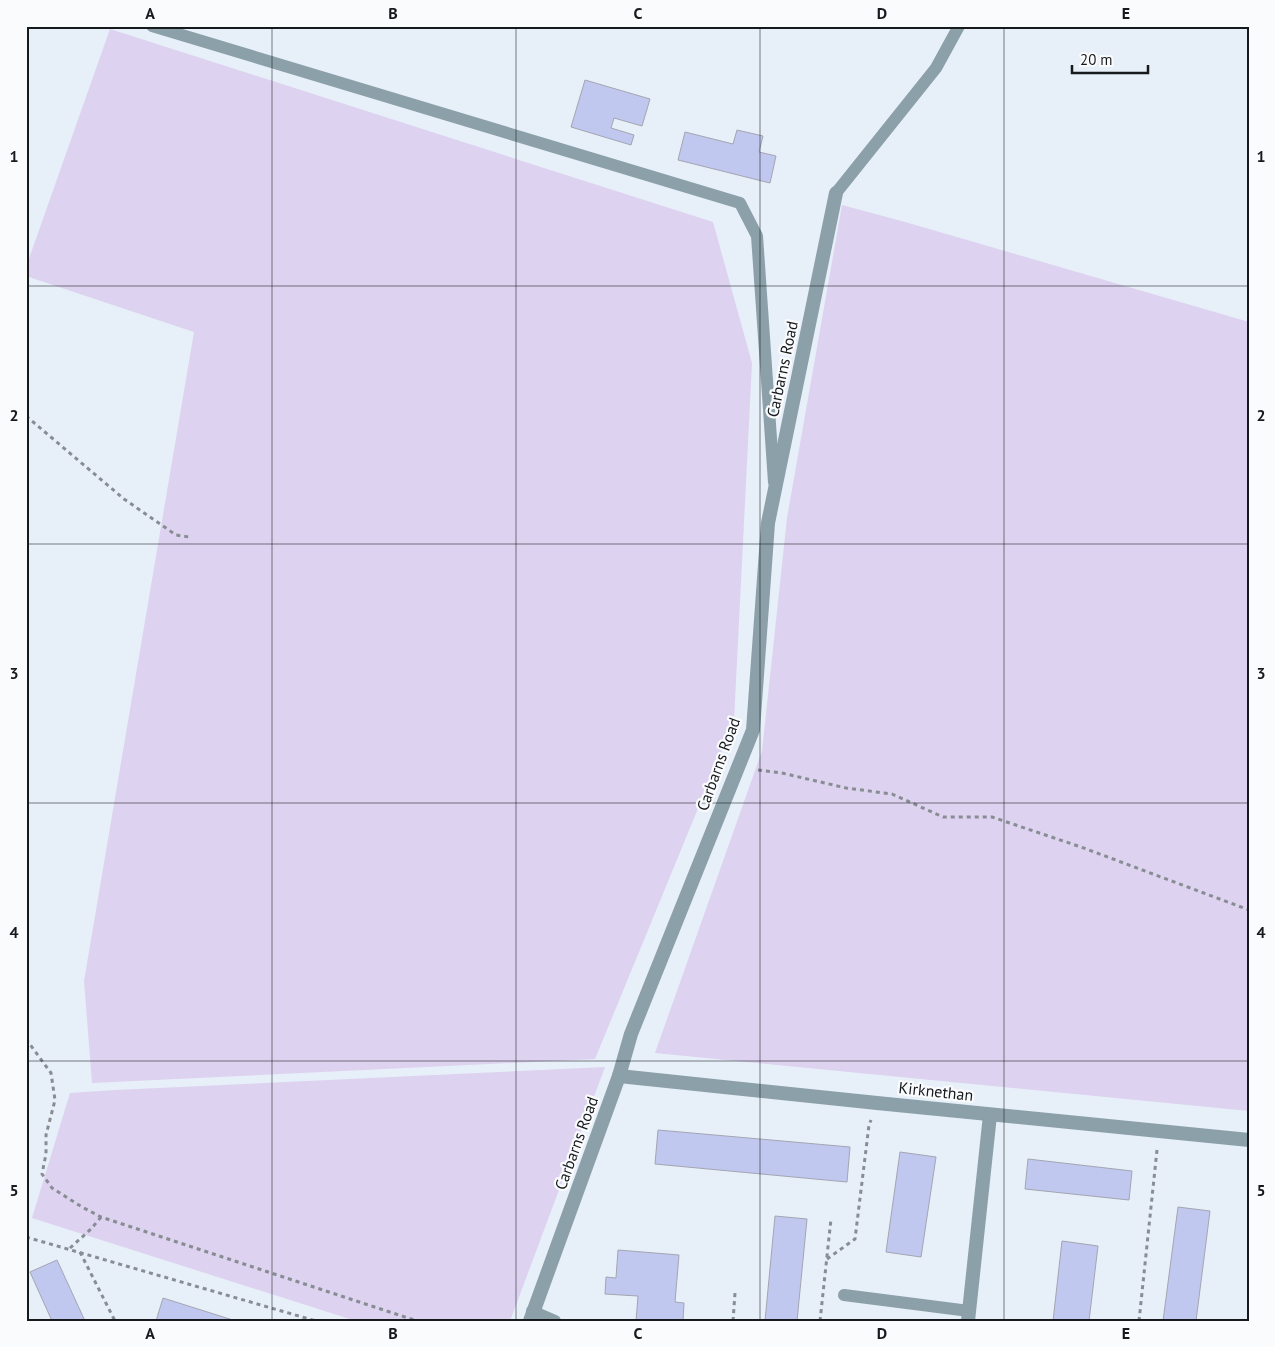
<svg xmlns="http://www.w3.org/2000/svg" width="1275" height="1347" font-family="'PT Sans',sans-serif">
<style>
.green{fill:#ddd2ef}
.building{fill:#c1c8f0;stroke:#a3a5b1}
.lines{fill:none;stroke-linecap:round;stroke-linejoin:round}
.path{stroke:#888d94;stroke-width:3;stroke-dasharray:4 4;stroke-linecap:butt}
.service{stroke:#8ca0a9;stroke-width:12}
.minor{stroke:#8ca0a9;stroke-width:14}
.grid{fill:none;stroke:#171a1d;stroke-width:1;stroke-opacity:0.55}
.labels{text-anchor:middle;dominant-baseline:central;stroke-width:4.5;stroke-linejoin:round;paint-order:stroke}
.street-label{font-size:16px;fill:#171a1d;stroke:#fafbfd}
.neatline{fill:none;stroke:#171a1d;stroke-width:2}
.grid-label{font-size:16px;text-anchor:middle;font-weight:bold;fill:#171a1d}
</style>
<rect width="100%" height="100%" fill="#e7eff9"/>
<g class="green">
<path d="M110 29 713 222 752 363 734 721 595 1059 92 1083 84 981 194 332 26 276V267Z"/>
<path d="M842 205 905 222 1249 322V1111L655 1053 762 751 787 518Z"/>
<path d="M605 1067 510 1321H356L32 1218 70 1093 115 1090Z"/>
</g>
<g class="building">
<path d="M585 80 650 99 642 126 614 118 611 128 634 135 631 145 571 127Z"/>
<path d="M737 130 763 136 759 152 776 156 770 183 678 160 685 132 733 144Z"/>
<path d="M658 1130 850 1147 847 1182 655 1164Z"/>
<path d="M900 1152 936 1157 921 1257 886 1252Z"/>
<path d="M1028 1159 1132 1171 1129 1200 1025 1189Z"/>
<path d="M1178 1207 1210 1211 1196 1321H1163Z"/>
<path d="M775 1216 807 1219 797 1321H765Z"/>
<path d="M1062 1241 1098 1246 1089 1321H1053Z"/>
<path d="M618 1250 679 1255 675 1302 684 1303 683 1321H636L638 1296 605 1294 606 1277 616 1278Z"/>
<path d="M57 1260 85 1321H52L30 1272Z"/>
<path d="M163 1298 236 1321H156Z"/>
</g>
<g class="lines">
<g class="path">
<path d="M26 416 124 499 176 535 189 537"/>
<path d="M758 770 782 773 846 788 892 794 943 817H992L1081 847 1249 910"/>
<path d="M26 1039 51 1073 55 1100 46 1135V1154L42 1174 52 1188 82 1207 101 1217 417 1321"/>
<path d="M26 1237 316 1321"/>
<path d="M70 1248 91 1229 101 1217"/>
<path d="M80 1252 115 1321"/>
<path d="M827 1259 855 1239 869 1125 871 1120"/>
<path d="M733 1321 735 1293"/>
<path d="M820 1321 831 1219"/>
<path d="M1139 1321 1157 1150"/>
</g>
<g class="service">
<path d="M152 26 740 203 757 236 774 482"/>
<path d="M836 193 936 68 959 26"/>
<path d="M844 1295 969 1311"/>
<path d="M532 1311 555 1321"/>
</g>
<g class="minor">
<path d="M619 1076 877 1103 1249 1140"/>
<path d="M530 1321 619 1076 631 1034 753 730 768 523 836 193"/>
<path d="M968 1321 990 1115"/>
</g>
</g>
<path class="grid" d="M272 26V1321M516 26V1321M760 26V1321M1004 26V1321M26 286H1249M26 544H1249M26 803H1249M26 1061H1249"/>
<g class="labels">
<g class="street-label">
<text transform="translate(782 369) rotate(-78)">Carbarns Road</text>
<text transform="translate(718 764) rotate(-70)">Carbarns Road</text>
<text transform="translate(936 1091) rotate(6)">Kirknethan</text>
<text transform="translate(576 1143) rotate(-70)">Carbarns Road</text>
</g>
</g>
<rect width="1275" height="1347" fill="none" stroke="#fafbfd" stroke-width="55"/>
<path d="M1072 65v8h76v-8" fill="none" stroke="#171a1d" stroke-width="2.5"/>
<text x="1080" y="65" font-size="15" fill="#171a1d" stroke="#fafbfd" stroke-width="4" paint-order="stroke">20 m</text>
<rect x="28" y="28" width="1220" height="1292" class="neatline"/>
<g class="grid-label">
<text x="150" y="19">A</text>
<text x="393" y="19">B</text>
<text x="638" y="19">C</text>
<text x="882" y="19">D</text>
<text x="1126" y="19">E</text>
<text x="14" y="162">1</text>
<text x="1261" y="162">1</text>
<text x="14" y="421">2</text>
<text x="1261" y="421">2</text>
<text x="14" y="679">3</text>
<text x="1261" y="679">3</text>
<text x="14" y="938">4</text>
<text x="1261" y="938">4</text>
<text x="14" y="1196">5</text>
<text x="1261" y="1196">5</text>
<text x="150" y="1339">A</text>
<text x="393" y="1339">B</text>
<text x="638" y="1339">C</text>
<text x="882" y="1339">D</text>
<text x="1126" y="1339">E</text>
</g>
</svg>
